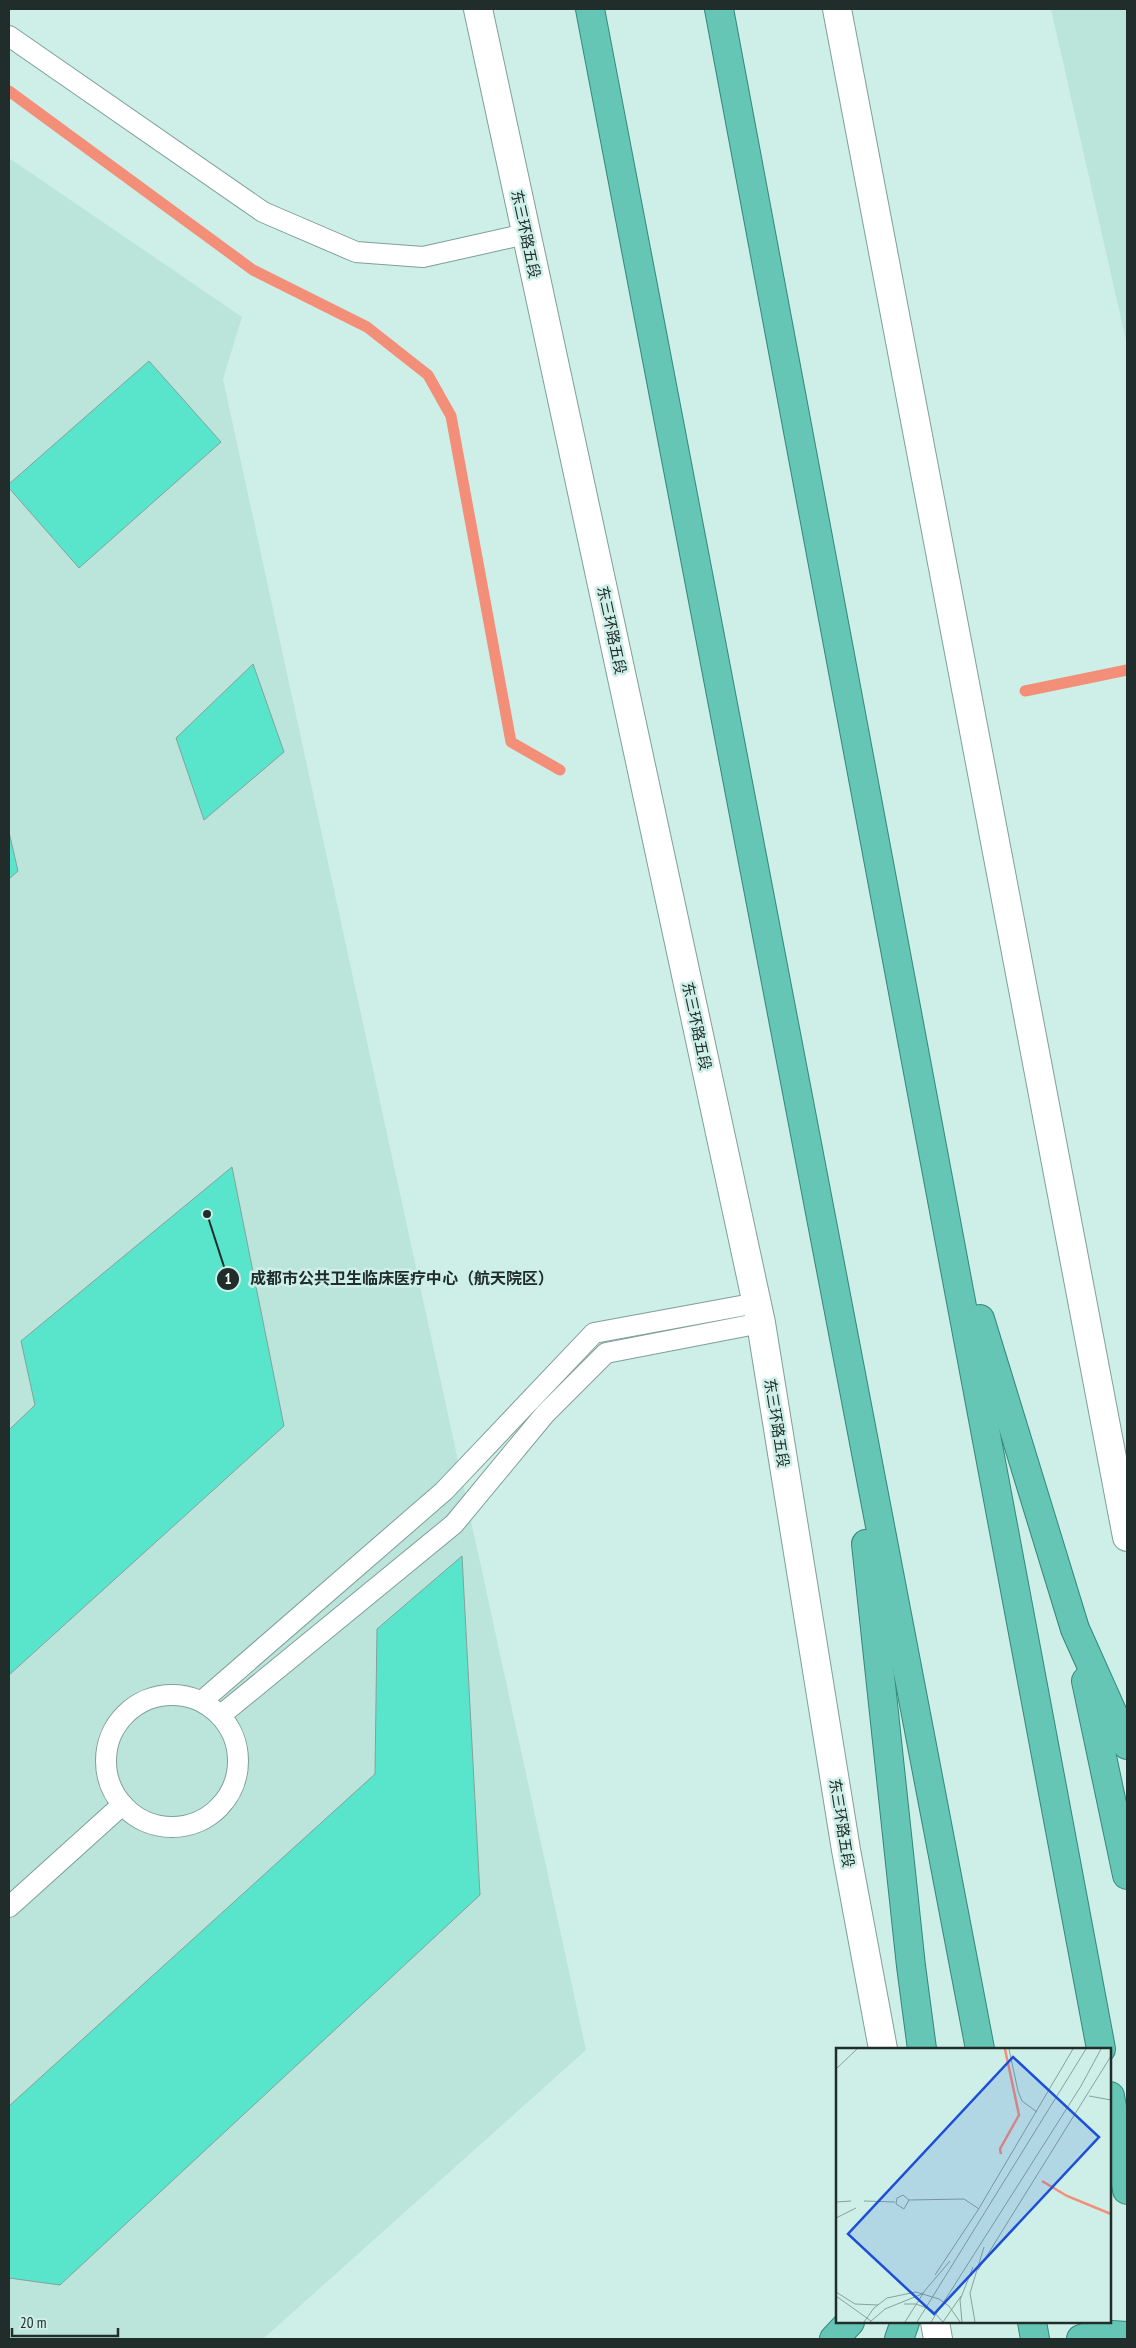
<svg xmlns="http://www.w3.org/2000/svg" width="1136" height="2348" font-family="'PT Sans Narrow','Noto Sans SC',sans-serif">
<style>
.built{fill:#bbe5db}
.lines{fill:none;stroke-linecap:round;stroke-linejoin:round}
.stream{stroke:#f38e79;stroke-width:11}
.building{fill:#58e5cc;stroke:#82a29a}
.service-casing{stroke:#7f9f98;stroke-width:22}
.secondary-casing{stroke:#7f9f98;stroke-width:30}
.trunk-casing{stroke:#348779;stroke-width:30}
.service{stroke:#fff;stroke-width:20}
.secondary{stroke:#fff;stroke-width:28}
.trunk{stroke:#66c6b6;stroke-width:28}
.labels{text-anchor:middle;dominant-baseline:central;stroke-width:5;stroke-linejoin:round;paint-order:stroke}
.street-label{font-size:15px;fill:#202d2a;stroke:#cdefe7}
.inset-river{fill:none;stroke:#f38e79;stroke-width:2.5}
.inset-road{fill:none;stroke:#88a19b;stroke-width:1}
.view{fill:#1d4ed8;fill-opacity:0.15;stroke:#1d4ed8;stroke-width:2.5}
.inset-edge{fill:none;stroke:#202d2a;stroke-width:2.5}
.leader{fill:none;stroke:#202d2a;stroke-width:2}
.callout-dot{fill:#202d2a;stroke:#cdefe7;stroke-width:2}
.mark-label{font-size:15px;text-anchor:middle;font-weight:bold;fill:#fff}
.callout-label{font-size:16px;text-anchor:middle;font-weight:bold;fill:#202d2a;stroke:#cdefe7;stroke-width:5;stroke-linejoin:round;paint-order:stroke}
</style>
<rect width="100%" height="100%" fill="#cdefe7"/>
<g class="built">
<path d="M1051 9H1127V345Z"/>
<path d="M9 158 242 317 223 379 586 2050 263 2339H9Z"/>
</g>
<g class="lines">
<g class="stream">
<path d="M9 91 253 270 367 327 428 375 451 416 511 742 560 770"/>
<path d="M1025 691 1127 670"/>
</g>
</g>
<g class="building">
<path d="M149 361 221 442 79 568 9 488V484Z"/>
<path d="M253 664 284 752 204 820 176 738Z"/>
<path d="M9 832 18 871 9 879Z"/>
<path d="M232 1167 284 1426 9 1675V1430L35 1405 21 1341Z"/>
<path d="M462 1556 480 1895 60 2285 9 2278V2106L375 1774 377 1629Z"/>
</g>
<g class="lines">
<defs>
<g id="service">
<path d="M9 36 263 212 356 252 423 257 526 234"/>
<circle cx="172" cy="1761" r="66"/>
<path d="M202 1701 444 1491 594 1333 757 1303"/>
<path d="M221 1715 454 1524 545 1414 606 1353 761 1323"/>
<path d="M9 1907 122 1805"/>
</g>
<g id="secondary">
<path d="M478 9 761 1323 846 1850 883 2049"/>
<path d="M837 9 1127 1537"/>
<path d="M935 2322 938 2339"/>
</g>
<g id="trunk">
<path d="M590 9 980 2049"/>
<path d="M719 9 1101 2049"/>
<path d="M980 1319 1075 1629 1127 1745"/>
<path d="M866 1544 911 1966 922 2049"/>
<path d="M1086 1681 1127 1875"/>
<path d="M1110 2096 1127 2190"/>
<path d="M1032 2322 1035 2339"/>
<path d="M834 2339 850 2322"/>
<path d="M899 2339 905 2322"/>
<path d="M1081 2339 1096 2334 1127 2336"/>
</g>
</defs>
<use href="#service" class="service-casing"/>
<use href="#secondary" class="secondary-casing"/>
<use href="#trunk" class="trunk-casing"/>
<use href="#service" class="service"/>
<use href="#secondary" class="secondary"/>
<use href="#trunk" class="trunk"/>
</g>
<g class="labels">
<g class="street-label">
<text transform="translate(526 234) rotate(78)">东三环路五段</text>
<text transform="translate(612 630) rotate(78)">东三环路五段</text>
<text transform="translate(697 1026) rotate(78)">东三环路五段</text>
<text transform="translate(777 1423) rotate(81)">东三环路五段</text>
<text transform="translate(842 1823) rotate(81)">东三环路五段</text>
</g>
</g>
<g transform="translate(836 2048)">
<rect width="275" height="275" fill="#cdefe7"/>
<path class="inset-river" d="M165 106 164 101 183 67 169 1M206 133 231 148 275 166"/>
<path class="inset-road" d="M173 1 182 43 186 53 201 64M0 21 21 1M253 48 275 52M73 152 68 161 60 156 61 150 67 147 73 152 128 151 143 161M28 153 59 154M0 154 15 153M0 170 20 160M142 222 275 8M99 227 142 162 237 1M0 244 19 256 42 257M0 248 35 273M68 256H80L96 262 107 274M28 274 38 260 51 250 80 244 103 251 113 258 124 274M34 274 49 261 86 246 114 213M69 274 88 244M81 274 250 1M95 274 245 38 265 1M107 274 125 248M126 274 124 252 137 219M139 274 134 245 148 199"/>
<path class="view" d="M177 9 263 89 98 266 12 186Z"/>
<rect width="275" height="275" class="inset-edge"/>
</g>
<path class="leader" d="M207 1214L228 1279"/>
<g class="callout-dot">
<circle cx="207" cy="1214" r="5"/>
<circle cx="228" cy="1279" r="12"/>
</g>
<g class="mark-label">
<text x="228" y="1284">1</text>
</g>
<g class="callout-label">
<text x="402" y="1284">成都市公共卫生临床医疗中心（航天院区）</text>
</g>
<rect width="1136" height="2348" fill="none" stroke="#202d2a" stroke-width="20"/>
<path d="M12 2328v8h106v-8" fill="none" stroke="#202d2a" stroke-width="2.5"/>
<text x="20" y="2328" font-size="15" fill="#202d2a" stroke="#cdefe7" stroke-width="4" paint-order="stroke">20 m</text>
</svg>
